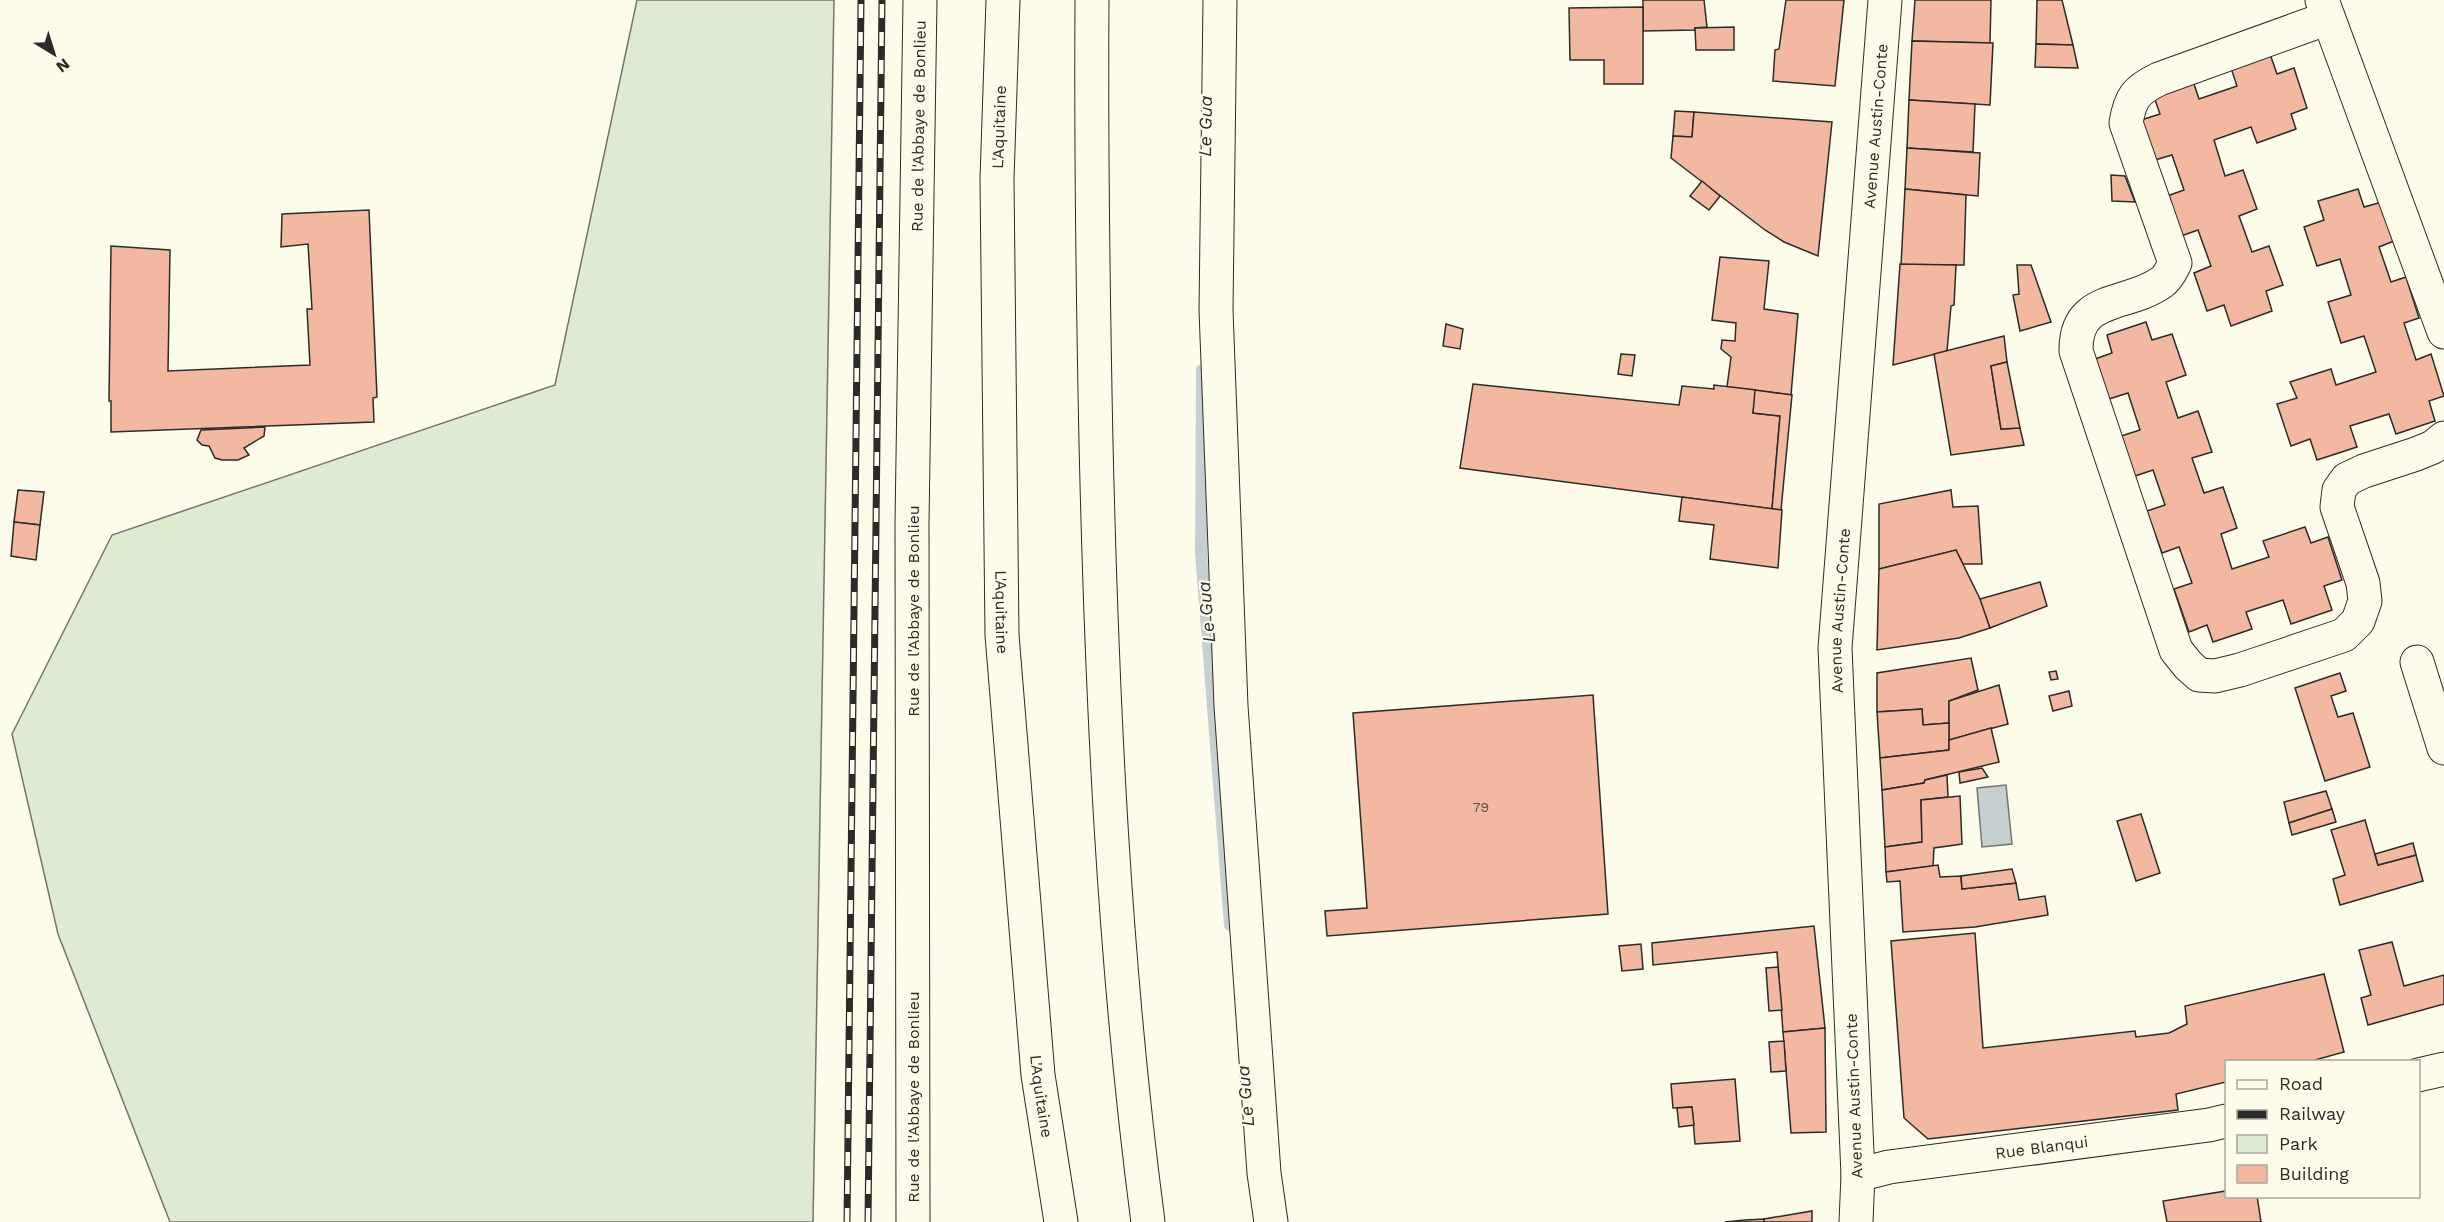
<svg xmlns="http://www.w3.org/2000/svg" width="2444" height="1222" font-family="'Work Sans',sans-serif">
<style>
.green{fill:#deebd1;stroke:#74746e;stroke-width:1.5}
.water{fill:#c7d0d0;stroke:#74746e;stroke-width:1.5}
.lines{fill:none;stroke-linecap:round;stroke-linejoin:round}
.stream{stroke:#c7d0d0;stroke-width:12}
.building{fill:#f2b8a0;stroke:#2b2b2b;stroke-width:1.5}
.minor-casing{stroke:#2b2b2b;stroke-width:35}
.major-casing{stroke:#2b2b2b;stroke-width:35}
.highway-casing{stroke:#2b2b2b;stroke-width:35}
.minor{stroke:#fdfbea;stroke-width:33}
.major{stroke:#fdfbea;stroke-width:33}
.highway{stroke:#fdfbea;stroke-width:33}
.rail-casing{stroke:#2b2b2b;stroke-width:7}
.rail{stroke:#fdfbea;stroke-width:4.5;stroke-dasharray:14;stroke-linecap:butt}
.labels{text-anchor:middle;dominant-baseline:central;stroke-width:4.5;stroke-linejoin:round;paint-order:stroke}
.number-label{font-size:14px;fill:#5d4e48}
.street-label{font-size:16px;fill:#2b2b2b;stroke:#fdfbea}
.water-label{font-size:18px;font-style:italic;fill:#2b2b2b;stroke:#fdfbea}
</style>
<rect width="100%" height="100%" fill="#fdfbea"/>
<path class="green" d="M637 0H834L813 1222H170L58 934 12 734 112 535 555 385Z"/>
<path class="water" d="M2006 785 2012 844 1982 847 1977 788Z"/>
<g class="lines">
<path class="stream" d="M1202 370 1201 553 1230 925"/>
</g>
<g class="building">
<path d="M1643 0H1704L1707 27 1695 28V30L1643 31Z"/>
<path d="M1786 0H1844L1835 86 1773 81 1775 50 1779 49Z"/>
<path d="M1915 0H1991L1990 43 1912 41Z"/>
<path d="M2037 0H2062L2073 45 2036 44Z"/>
<path d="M1643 7V84H1604V60H1570L1569 8Z"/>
<path d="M1734 27V50H1696L1695 28Z"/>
<path d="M1912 41 1993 43 1990 105 1909 100Z"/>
<path d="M2036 44 2073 45 2078 68 2035 67Z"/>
<path d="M2270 54 2277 74 2294 68 2307 108 2291 114 2296 129 2257 143 2251 127 2214 140 2225 176 2243 170 2257 209 2239 216 2252 252 2269 246 2283 285 2266 291 2272 311 2231 326 2224 305 2207 311 2194 273 2211 266 2198 230 2181 236 2167 196 2184 190 2172 155 2155 160 2141 120 2160 114 2153 94 2193 81 2199 99 2237 86 2231 68Z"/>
<path d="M1909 100 1975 104 1973 152 1907 148Z"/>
<path d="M1675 111 1694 112 1692 137 1673 136Z"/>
<path d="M1694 112 1832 122 1818 256 1784 242 1765 230 1671 158 1673 136 1692 137Z"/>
<path d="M1907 148 1980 153 1978 196 1905 189Z"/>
<path d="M2111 175 2125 176 2135 202 2112 201Z"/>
<path d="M1702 181 1720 196 1709 210 1690 196Z"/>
<path d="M1905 189 1966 195 1964 265H1901Z"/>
<path d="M2358 189 2364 207 2382 202 2394 241 2379 247 2391 282 2406 277 2419 318 2404 323 2416 360 2431 354 2444 396 2429 401 2435 421 2396 434 2389 414 2350 426 2357 447 2317 460 2310 439 2291 446 2277 404 2297 398 2290 382 2331 369 2336 385 2376 372 2364 336 2341 343 2328 302 2351 295 2340 259 2317 266 2304 227 2324 220 2318 201Z"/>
<path d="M369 210 377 397 373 398 374 422 111 432V401H109L111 246 170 250 168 371 310 365 307 309H312L308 244 281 247 282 214Z"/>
<path d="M1720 257 1769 261 1764 309 1798 314 1791 395 1727 387 1731 357 1721 349 1722 340 1735 341 1736 323 1712 320Z"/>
<path d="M1900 264 1956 265 1954 305 1951 306 1947 351 1893 365Z"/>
<path d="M2017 265H2031L2051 322 2020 331 2013 295 2019 294Z"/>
<path d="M2146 322 2152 340 2172 334 2186 375 2166 382 2178 418 2198 411 2212 452 2192 458 2204 493 2223 487 2237 528 2221 534 2232 569 2269 557 2263 541 2305 527 2311 543 2328 537 2342 580 2324 586 2332 610 2291 624 2283 600 2246 612 2252 629 2213 642 2207 625 2189 632 2174 589 2192 583 2179 547 2162 553 2147 511 2165 505 2153 470 2135 476 2121 436 2140 430 2128 393 2109 399 2095 359 2112 353 2107 335Z"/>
<path d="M1446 324 1463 329 1460 349 1443 346Z"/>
<path d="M2004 336 2007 362 1991 366 2001 429 2020 428 2024 445 1951 455 1934 354Z"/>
<path d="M1621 354 1635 355 1632 376 1618 374Z"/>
<path d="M2007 362 2020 428 2001 429 1991 366Z"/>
<path d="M1473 384 1679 405 1682 386 1714 389V385L1756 390 1753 413 1780 416 1772 509 1460 468Z"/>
<path d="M1755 390 1792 395 1781 510 1772 509 1780 416 1753 413Z"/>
<path d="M265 427 264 436 244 448 249 455 238 460H222L215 458 209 446 202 445 197 440 201 430Z"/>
<path d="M18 490 44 492 40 525 14 522Z"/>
<path d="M1951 490 1953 507 1978 506 1982 564H1963L1956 550 1879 569V504Z"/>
<path d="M1682 497 1782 510 1778 568 1710 559 1714 525 1679 521Z"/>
<path d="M14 522 40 525 36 560 11 556Z"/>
<path d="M1956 550 1983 605 1990 628 1959 638 1877 650 1879 569Z"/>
<path d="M2040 582 2047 606 1990 628 1980 599Z"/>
<path d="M1971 658 1978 690 1949 701V723L1923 725 1922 709 1877 712V673Z"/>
<path d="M2056 671 2058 679 2051 680 2049 672Z"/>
<path d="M2340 673 2346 691 2331 696 2338 717 2353 713 2370 767 2325 781 2295 688Z"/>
<path d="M1999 685 2008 724 1949 740V701Z"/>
<path d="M2069 691 2072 706 2053 711 2049 696Z"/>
<path d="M1593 695 1608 914 1327 936 1325 911 1367 908 1353 713Z"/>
<path d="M1922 709 1923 725 1949 723V750L1880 758 1877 712Z"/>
<path d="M1991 728 1999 762 1925 780 1924 783 1882 790 1880 758 1949 750V740Z"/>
<path d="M1982 768 1988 777 1960 783 1959 772Z"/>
<path d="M1947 775 1948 797 1921 800 1922 842 1885 847 1882 790 1924 783 1925 780Z"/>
<path d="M2326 791 2332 809 2289 823 2284 802Z"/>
<path d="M1960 796 1962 844 1934 848 1933 866 1886 872 1885 847 1922 842 1921 800Z"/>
<path d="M2332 809 2336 822 2292 835 2289 823Z"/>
<path d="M2141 814 2160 873 2136 881 2117 821Z"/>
<path d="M2365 820 2378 865 2416 855 2423 881 2340 905 2333 879 2345 875 2331 830Z"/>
<path d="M2413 843 2416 855 2378 865 2375 854Z"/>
<path d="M1938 865 1940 877 1961 876 1962 889 2016 883 2019 900 2045 896 2048 915 1975 927 1903 932 1900 881 1887 882 1886 872Z"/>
<path d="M2012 869 2016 883 1962 889 1961 876Z"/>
<path d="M1814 926 1825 1028 1783 1032 1777 952 1653 965 1652 943Z"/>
<path d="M1975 933 1983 1048 2135 1031 2136 1037 2169 1033 2187 1024 2185 1006 2324 974 2344 1052 2308 1062H2226V1082L2176 1094 2178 1110 1928 1139 1904 1118 1891 941Z"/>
<path d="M2392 942 2404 986 2444 975V1004L2368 1025 2361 998 2371 995 2359 950Z"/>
<path d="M1641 944 1643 969 1622 971 1619 946Z"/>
<path d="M1778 967 1782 1010 1769 1011 1766 968Z"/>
<path d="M1825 1028 1826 1132 1791 1133 1783 1032Z"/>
<path d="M1784 1041 1786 1071 1771 1072 1769 1042Z"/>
<path d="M1735 1079 1740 1141 1695 1144 1692 1107 1673 1108 1671 1084Z"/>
<path d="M1692 1107 1694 1125 1679 1127 1677 1108Z"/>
<path d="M2226 1191V1196H2257L2261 1222H2167L2163 1201Z"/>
<path d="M1812 1211V1222H1764V1219Z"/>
<path d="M1764 1219V1222H1725L1745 1220Z"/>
</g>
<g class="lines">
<defs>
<g id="minor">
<path d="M1220 0 1216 310 1231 706 1264 1173 1271 1222"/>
<path d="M2322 0 2444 332"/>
<path d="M2328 18 2159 79C2136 90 2130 98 2126 123L2175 263C2172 269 2168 278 2162 282 2128 307 2075 294 2076 351L2176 650 2188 665 2199 675 2215 676 2240 670 2344 635 2358 621 2365 601 2363 583 2337 507 2339 490 2347 479 2364 471 2416 454 2433 447 2444 438"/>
<path d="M2417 662 2444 748"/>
<path d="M2418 1075 2444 1069"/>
<path id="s1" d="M1858 1175 1889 1167 2209 1125 2226 1121"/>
<path id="s2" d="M913 1222 912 523 920 0"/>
</g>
<g id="major">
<path id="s3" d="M1856 1222 1858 1175 1835 648 1885 0"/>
</g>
<g id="highway">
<path id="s4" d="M1003 0 997 179 1002 635 1038 1075 1061 1222"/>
<path d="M1092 0C1091 148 1093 295 1096 443 1102 703 1114 964 1148 1222"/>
</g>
</defs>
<use href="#minor" class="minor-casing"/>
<use href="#major" class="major-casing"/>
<use href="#highway" class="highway-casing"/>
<use href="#minor" class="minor"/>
<use href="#major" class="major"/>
<use href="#highway" class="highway"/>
<defs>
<g id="rail">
<path d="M847 1222 861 0"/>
<path d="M868 1222 882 0"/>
</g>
</defs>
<use href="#rail" class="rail-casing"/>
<use href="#rail" class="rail"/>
</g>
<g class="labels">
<g class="number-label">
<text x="1481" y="807">79</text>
</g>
<g class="street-label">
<text stroke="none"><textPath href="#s2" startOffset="1096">Rue de l'Abbaye de Bonlieu</textPath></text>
<text stroke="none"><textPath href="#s3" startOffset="1098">Avenue Austin-Conte</textPath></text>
<text transform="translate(999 127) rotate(-88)">L'Aquitaine</text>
<text stroke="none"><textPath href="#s3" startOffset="612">Avenue Austin-Conte</textPath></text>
<text transform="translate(913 611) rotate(-90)">Rue de l'Abbaye de Bonlieu</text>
<text stroke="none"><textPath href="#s4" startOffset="612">L'Aquitaine</textPath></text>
<text transform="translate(1854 1096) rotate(-92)">Avenue Austin-Conte</text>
<text transform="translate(913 1097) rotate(-90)">Rue de l'Abbaye de Bonlieu</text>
<text stroke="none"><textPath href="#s4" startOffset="1098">L'Aquitaine</textPath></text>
<text stroke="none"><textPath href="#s1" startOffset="186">Rue Blanqui</textPath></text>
</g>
<g class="water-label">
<text transform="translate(1205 126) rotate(-89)">Le Gua</text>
<text transform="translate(1206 612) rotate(-95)">Le Gua</text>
<text transform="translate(1245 1096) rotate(-95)">Le Gua</text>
</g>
</g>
<rect x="2225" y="1060" width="195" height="138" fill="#fdfbea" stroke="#a9a89e" stroke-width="1.5"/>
<rect x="2237" y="1080" width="30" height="9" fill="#fdfbea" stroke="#a9a89e" stroke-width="1.5"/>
<text x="2279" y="1090" font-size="18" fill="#2b2b2b">Road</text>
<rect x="2237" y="1110" width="30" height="9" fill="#2b2b2b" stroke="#a9a89e" stroke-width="1.5"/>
<text x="2279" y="1120" font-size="18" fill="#2b2b2b">Railway</text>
<rect x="2237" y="1135" width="30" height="18" fill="#deebd1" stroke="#a9a89e" stroke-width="1.5"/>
<text x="2279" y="1150" font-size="18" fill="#2b2b2b">Park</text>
<rect x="2237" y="1165" width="30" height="18" fill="#f2b8a0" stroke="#a9a89e" stroke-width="1.5"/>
<text x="2279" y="1180" font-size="18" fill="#2b2b2b">Building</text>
<g transform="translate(54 54) rotate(142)" stroke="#fdfbea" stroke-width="4.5" paint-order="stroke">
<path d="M0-4.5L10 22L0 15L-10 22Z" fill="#2b2b2b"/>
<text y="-9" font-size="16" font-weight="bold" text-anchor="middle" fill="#2b2b2b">N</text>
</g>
</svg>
